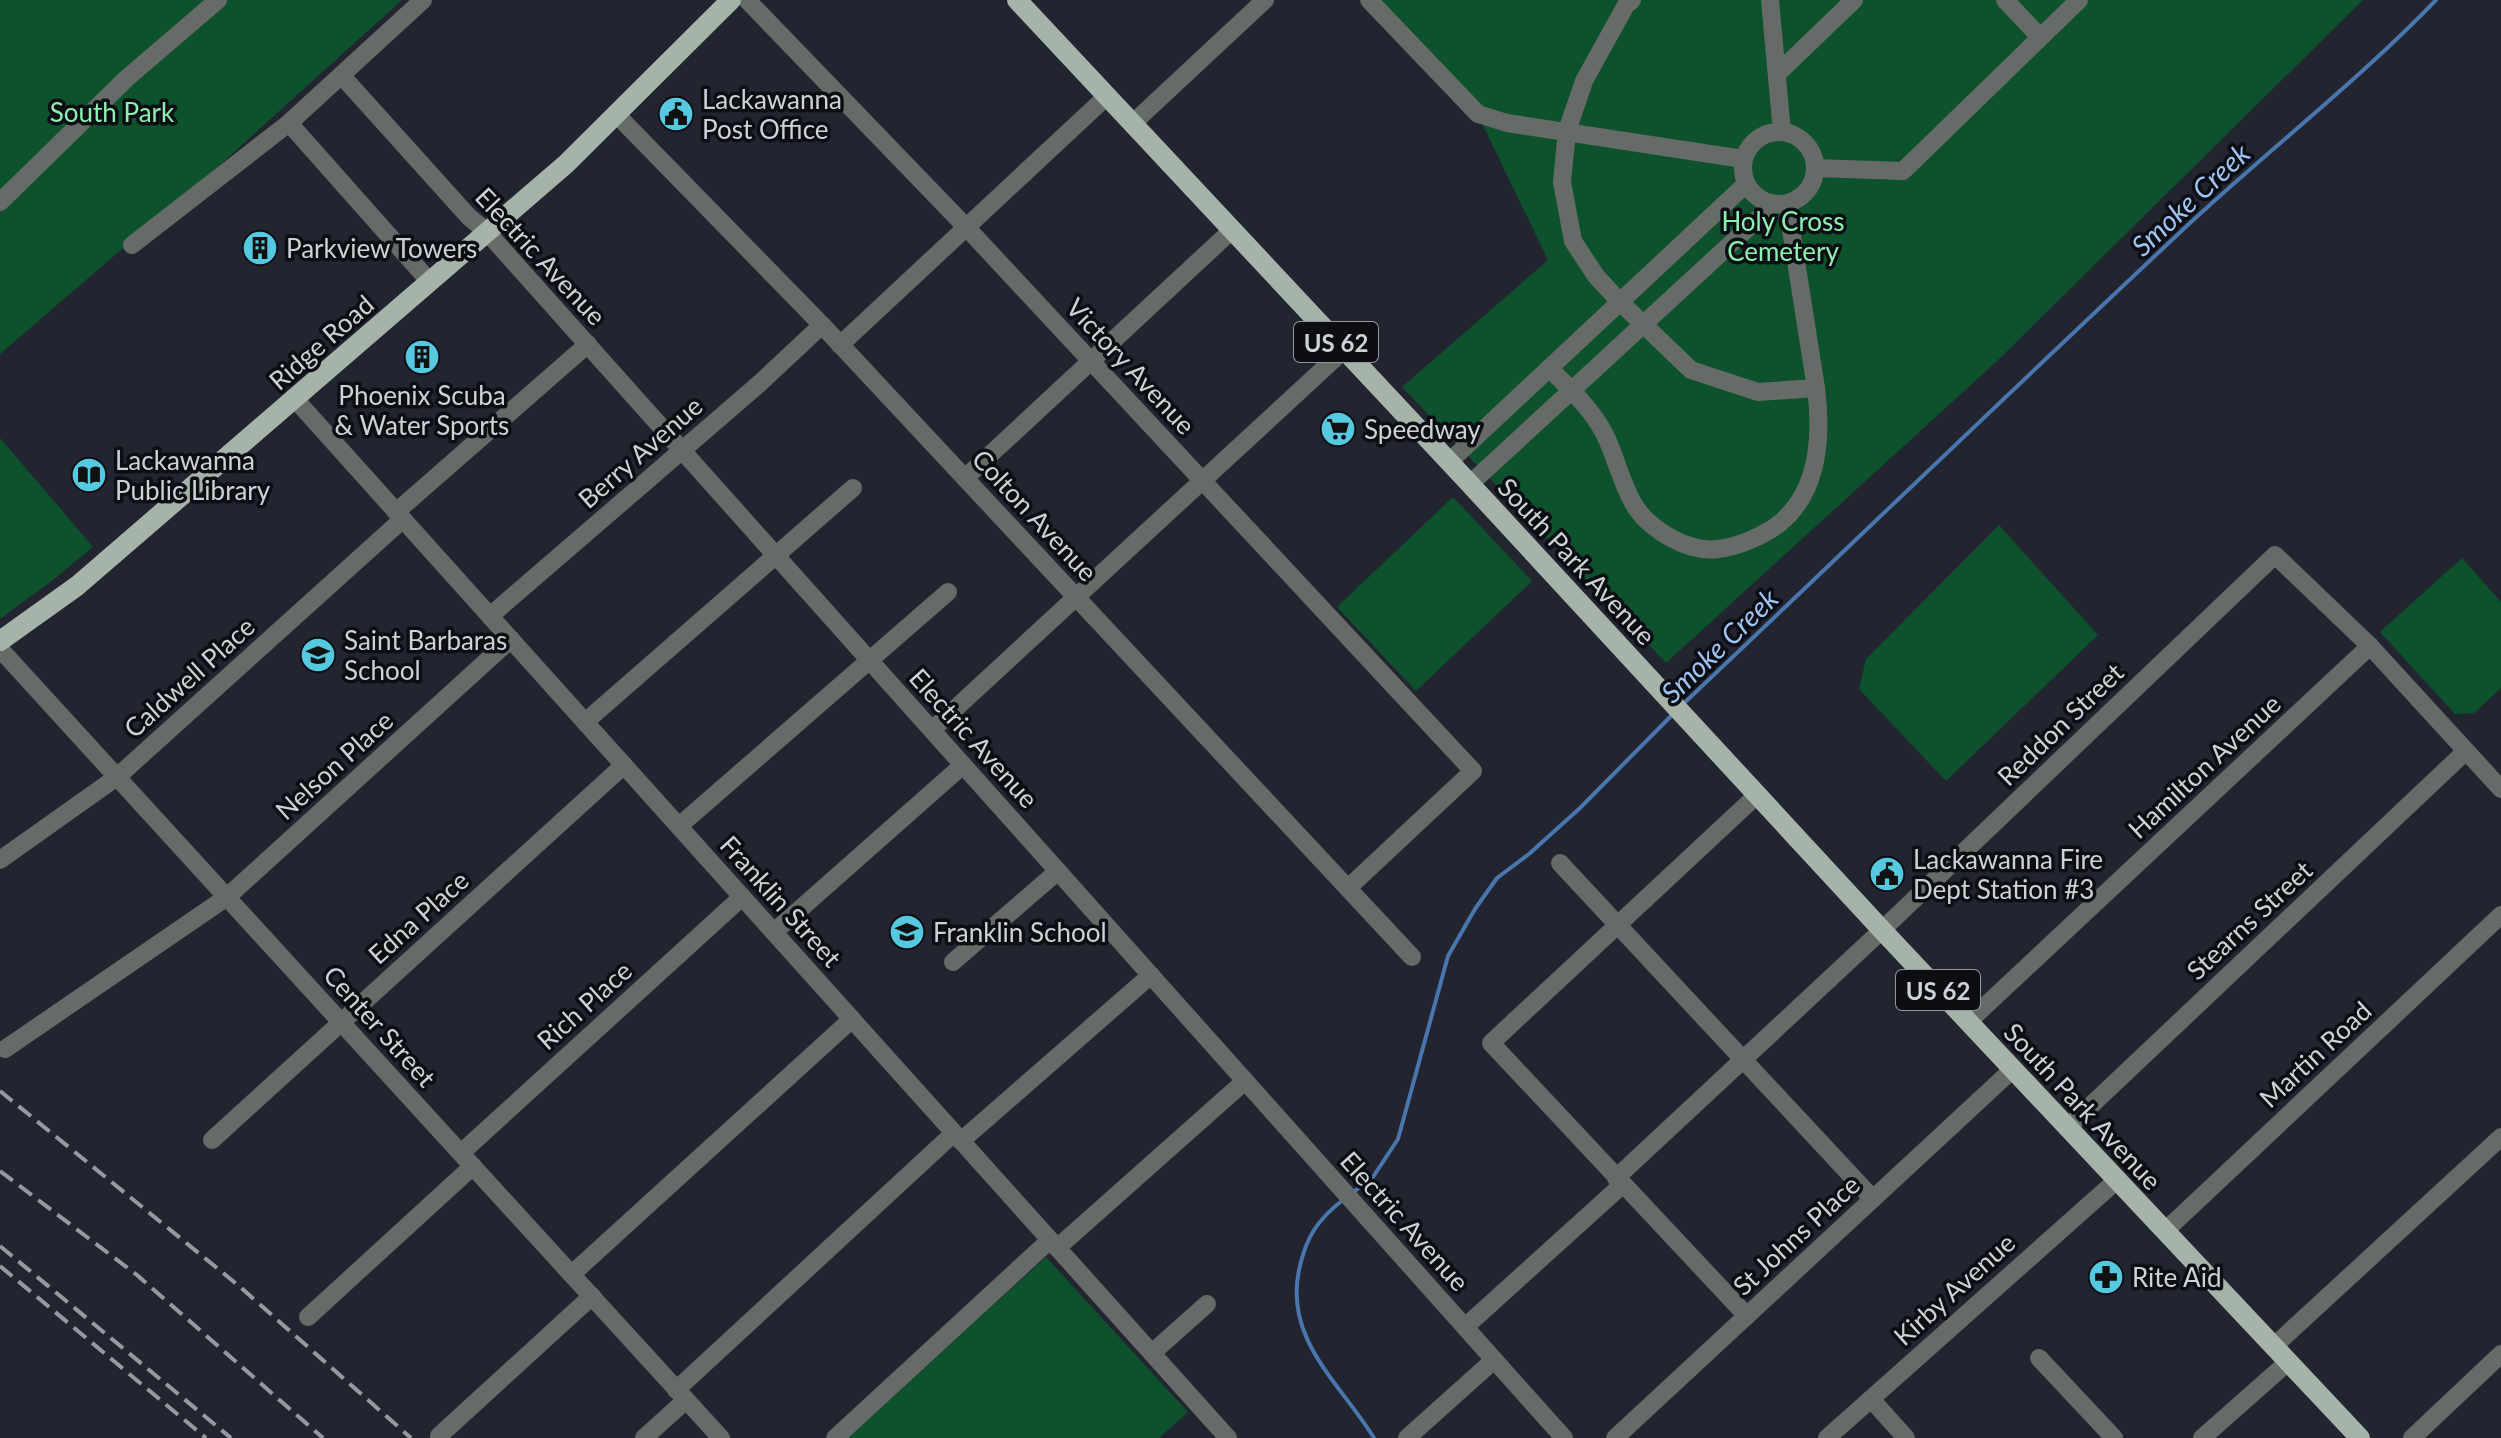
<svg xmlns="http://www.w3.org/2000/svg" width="2501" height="1438" font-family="Lato,sans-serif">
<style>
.green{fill:#0d522d}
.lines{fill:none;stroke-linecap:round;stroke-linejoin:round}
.stream{stroke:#4976ac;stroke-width:4}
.minor{stroke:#666b67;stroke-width:18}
.major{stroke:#a6b3a9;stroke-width:20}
.rail{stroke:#9799a2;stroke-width:4;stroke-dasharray:16 8;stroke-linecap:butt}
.labels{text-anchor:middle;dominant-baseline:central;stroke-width:7;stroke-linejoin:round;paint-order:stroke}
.shield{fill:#0d0e13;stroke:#95969e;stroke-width:2}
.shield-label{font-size:24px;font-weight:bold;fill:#cfd1d9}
.poi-label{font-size:26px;fill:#cfd1d9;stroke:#0d0e13;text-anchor:start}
.park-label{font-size:26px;fill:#8defb0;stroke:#0d0e13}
.street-label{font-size:26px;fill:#cfd1d9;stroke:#0d0e13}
.water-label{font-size:28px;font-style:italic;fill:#9fc4f3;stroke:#0d0e13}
</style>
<rect width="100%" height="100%" fill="#222430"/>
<g class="green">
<path d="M0 0H402L222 163 0 354Z"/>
<path d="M1370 0H2363L1996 362 1666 663 1402 387 1548 260 1476 111Z"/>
<path d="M0 438 93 547 53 580 0 619Z"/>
<path d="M1453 497 1532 581 1416 691 1337 607Z"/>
<path d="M1999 525 2098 635 1946 781 1859 689 1866 659Z"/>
<path d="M2462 558 2501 602V688L2474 713 2455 714 2380 632Z"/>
<path d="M1046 1257 1188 1412 1159 1438H848Z"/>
</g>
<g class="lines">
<g class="stream">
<path d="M1681 706C1851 545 2019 383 2190 223 2271 148 2359 80 2436 0"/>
<path d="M1351 1194 1373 1177 1398 1139 1448 956 1475 909 1497 878 1529 854 1580 808 1672 715"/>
<path d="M1344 1199C1317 1220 1306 1237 1299 1270 1284 1340 1341 1384 1374 1438"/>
</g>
<g class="minor">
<path d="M747 0 967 228 1473 771 1348 888"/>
<path d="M1369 0 1478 114 1507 123 1743 159"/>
<path d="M1632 0 1626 5 1584 81 1567 131 1562 182 1573 241 1596 276 1620 302 1691 370 1758 392 1816 388 1787 204"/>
<path d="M1770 0 1782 132"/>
<path d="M2005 0 2040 37"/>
<path d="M1777 74 1854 0"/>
<path d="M342 76 469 217 487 232 1564 1438"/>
<path d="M616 114 822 325 1412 957"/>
<path d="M289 123 430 282"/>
<path d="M1132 124 1265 0"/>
<circle cx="1779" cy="168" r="36"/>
<path d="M1815 168 1903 171 2079 0"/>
<path d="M0 202 127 78 218 0"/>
<path d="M132 245 289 123 423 0"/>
<path d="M840 345 1106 97"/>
<path d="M1549 368C1569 388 1591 408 1604 433 1615 454 1620 479 1632 501 1646 528 1687 553 1718 549 1738 547 1765 535 1780 523 1820 490 1822 435 1816 388"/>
<path d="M295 399 1228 1438"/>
<path d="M1449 462 1746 184"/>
<path d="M965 478 1232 230"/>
<path d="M1470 484 1774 204"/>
<path d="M396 512 588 344"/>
<path d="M490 616 760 383 822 325"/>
<path d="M0 649 721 1438"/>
<path d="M585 722 853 488"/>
<path d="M932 730 1344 350"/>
<path d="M679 826 948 592"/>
<path d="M0 860 117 777 403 519"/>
<path d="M1560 863 1873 1199"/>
<path d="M774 932 963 765"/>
<path d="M953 962 1058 871"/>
<path d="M1968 1022 2370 646"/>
<path d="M5 1049 227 897 511 639"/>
<path d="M2067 1128 2466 751"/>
<path d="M212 1140 624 765"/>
<path d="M961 1141 1151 975"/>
<path d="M461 1153 742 897"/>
<path d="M1616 1178 1882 930 2275 555 2370 646 2501 789"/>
<path d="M2165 1231 2501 915"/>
<path d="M1057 1248 1245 1081"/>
<path d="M572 1274 852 1019"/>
<path d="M1747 1316 1491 1043 1757 795"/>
<path d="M308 1317 473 1166"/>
<path d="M1465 1327 1622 1185"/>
<path d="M2273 1347 2501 1137"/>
<path d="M1152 1353 1207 1304"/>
<path d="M2039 1358 2114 1438"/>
<path d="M676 1390 954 1133"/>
<path d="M1871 1399 1906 1438"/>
<path d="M439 1436 592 1296"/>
<path d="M644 1438 686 1400"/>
<path d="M835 1438 1050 1240"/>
<path d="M1407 1438 1494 1360"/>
<path d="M1615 1438 2013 1069"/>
<path d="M1827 1438 2117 1180"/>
<path d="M2202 1438 2288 1362"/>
<path d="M2412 1438 2501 1354"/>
</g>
<g class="major">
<path d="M1017 0 1470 484 1882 930 2360 1438"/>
<path d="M0 641 77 586 566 164 731 0"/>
</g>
<g class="rail">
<path d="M0 1091 239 1286 411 1438"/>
<path d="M0 1171 137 1275 323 1438"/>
<path d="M0 1246 231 1438"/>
<path d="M0 1266 206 1438"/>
</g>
</g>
<defs>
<symbol id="civic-disc" viewBox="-11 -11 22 22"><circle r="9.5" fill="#56c9e1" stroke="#0d0e13"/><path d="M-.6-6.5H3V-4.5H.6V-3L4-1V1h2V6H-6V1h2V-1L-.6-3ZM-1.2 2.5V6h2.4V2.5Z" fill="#111"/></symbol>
<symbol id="building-disc" viewBox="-11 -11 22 22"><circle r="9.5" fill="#56c9e1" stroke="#0d0e13"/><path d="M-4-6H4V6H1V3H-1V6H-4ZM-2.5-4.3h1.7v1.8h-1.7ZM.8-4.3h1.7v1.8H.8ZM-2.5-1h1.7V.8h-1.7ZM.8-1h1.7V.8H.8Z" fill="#111"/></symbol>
<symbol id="supermarket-disc" viewBox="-11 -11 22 22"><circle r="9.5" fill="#56c9e1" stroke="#0d0e13"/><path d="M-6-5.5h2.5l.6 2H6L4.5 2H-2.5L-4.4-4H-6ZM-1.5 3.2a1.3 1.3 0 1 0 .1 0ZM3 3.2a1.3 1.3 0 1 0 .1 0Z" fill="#111"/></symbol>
<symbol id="library-disc" viewBox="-11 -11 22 22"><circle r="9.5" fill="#56c9e1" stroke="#0d0e13"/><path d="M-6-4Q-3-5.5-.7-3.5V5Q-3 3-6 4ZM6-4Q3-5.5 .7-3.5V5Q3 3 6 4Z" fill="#111"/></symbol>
<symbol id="school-disc" viewBox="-11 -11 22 22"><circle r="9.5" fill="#56c9e1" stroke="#0d0e13"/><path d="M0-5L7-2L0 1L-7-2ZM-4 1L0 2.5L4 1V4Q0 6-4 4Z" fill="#111"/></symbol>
<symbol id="pharmacy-disc" viewBox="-11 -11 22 22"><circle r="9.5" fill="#56c9e1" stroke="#0d0e13"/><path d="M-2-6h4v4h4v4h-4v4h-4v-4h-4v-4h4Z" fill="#111"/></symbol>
</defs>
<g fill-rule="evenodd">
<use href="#civic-disc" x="656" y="94" width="40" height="40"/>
<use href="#building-disc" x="240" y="228" width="40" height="40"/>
<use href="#building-disc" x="402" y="337" width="40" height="40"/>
<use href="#supermarket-disc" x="1318" y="409" width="40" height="40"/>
<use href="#library-disc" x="69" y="455" width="40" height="40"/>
<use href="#school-disc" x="298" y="635" width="40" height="40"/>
<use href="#civic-disc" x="1867" y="854" width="40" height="40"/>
<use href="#school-disc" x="887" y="912" width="40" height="40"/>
<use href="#pharmacy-disc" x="2086" y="1257" width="40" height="40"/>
</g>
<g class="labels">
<g class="shield">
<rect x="1294" y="322" width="84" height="40" rx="6"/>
<rect x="1896" y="970" width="84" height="40" rx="6"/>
</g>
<g class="shield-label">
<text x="1336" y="342">US 62</text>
<text x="1938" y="990">US 62</text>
</g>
<g class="poi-label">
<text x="702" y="99">Lackawanna<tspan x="702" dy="30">Post Office</tspan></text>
<text x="286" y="248">Parkview Towers</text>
<text x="422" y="395" text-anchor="middle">Phoenix Scuba<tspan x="422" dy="30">&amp; Water Sports</tspan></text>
<text x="1364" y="429">Speedway</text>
<text x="115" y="460">Lackawanna<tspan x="115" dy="30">Public Library</tspan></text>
<text x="344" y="640">Saint Barbaras<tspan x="344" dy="30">School</tspan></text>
<text x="1913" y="859">Lackawanna Fire<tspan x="1913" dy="30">Dept Station #3</tspan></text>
<text x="933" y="932">Franklin School</text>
<text x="2132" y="1277">Rite Aid</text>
</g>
<g class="park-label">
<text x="112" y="112">South Park</text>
<text x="1783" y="221">Holy Cross<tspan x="1783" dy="30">Cemetery</tspan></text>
</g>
<g class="street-label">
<text transform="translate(541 256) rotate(47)">Electric Avenue</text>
<text transform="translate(321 342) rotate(-41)">Ridge Road</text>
<text transform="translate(1131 366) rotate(47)">Victory Avenue</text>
<text transform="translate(640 452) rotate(-41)">Berry Avenue</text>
<text transform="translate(1035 515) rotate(47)">Colton Avenue</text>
<text transform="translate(1577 561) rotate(47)">South Park Avenue</text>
<text transform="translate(189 677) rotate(-42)">Caldwell Place</text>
<text transform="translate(2060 724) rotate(-44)">Reddon Street</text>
<text transform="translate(974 738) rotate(48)">Electric Avenue</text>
<text transform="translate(334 765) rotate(-42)">Nelson Place</text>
<text transform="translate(2204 766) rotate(-43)">Hamilton Avenue</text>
<text transform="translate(781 901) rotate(48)">Franklin Street</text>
<text transform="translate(418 917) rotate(-42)">Edna Place</text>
<text transform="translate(2249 920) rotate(-43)">Stearns Street</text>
<text transform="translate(584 1005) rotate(-42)">Rich Place</text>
<text transform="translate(380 1026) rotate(48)">Center Street</text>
<text transform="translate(2315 1054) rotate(-43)">Martin Road</text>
<text transform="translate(2083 1106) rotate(47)">South Park Avenue</text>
<text transform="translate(1405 1221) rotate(48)">Electric Avenue</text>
<text transform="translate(1796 1235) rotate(-43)">St Johns Place</text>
<text transform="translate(1954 1289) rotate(-42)">Kirby Avenue</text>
</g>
<g class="water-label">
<text transform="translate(2190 199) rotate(-43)">Smoke Creek</text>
<text transform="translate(1719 645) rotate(-44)">Smoke Creek</text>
</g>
</g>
</svg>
